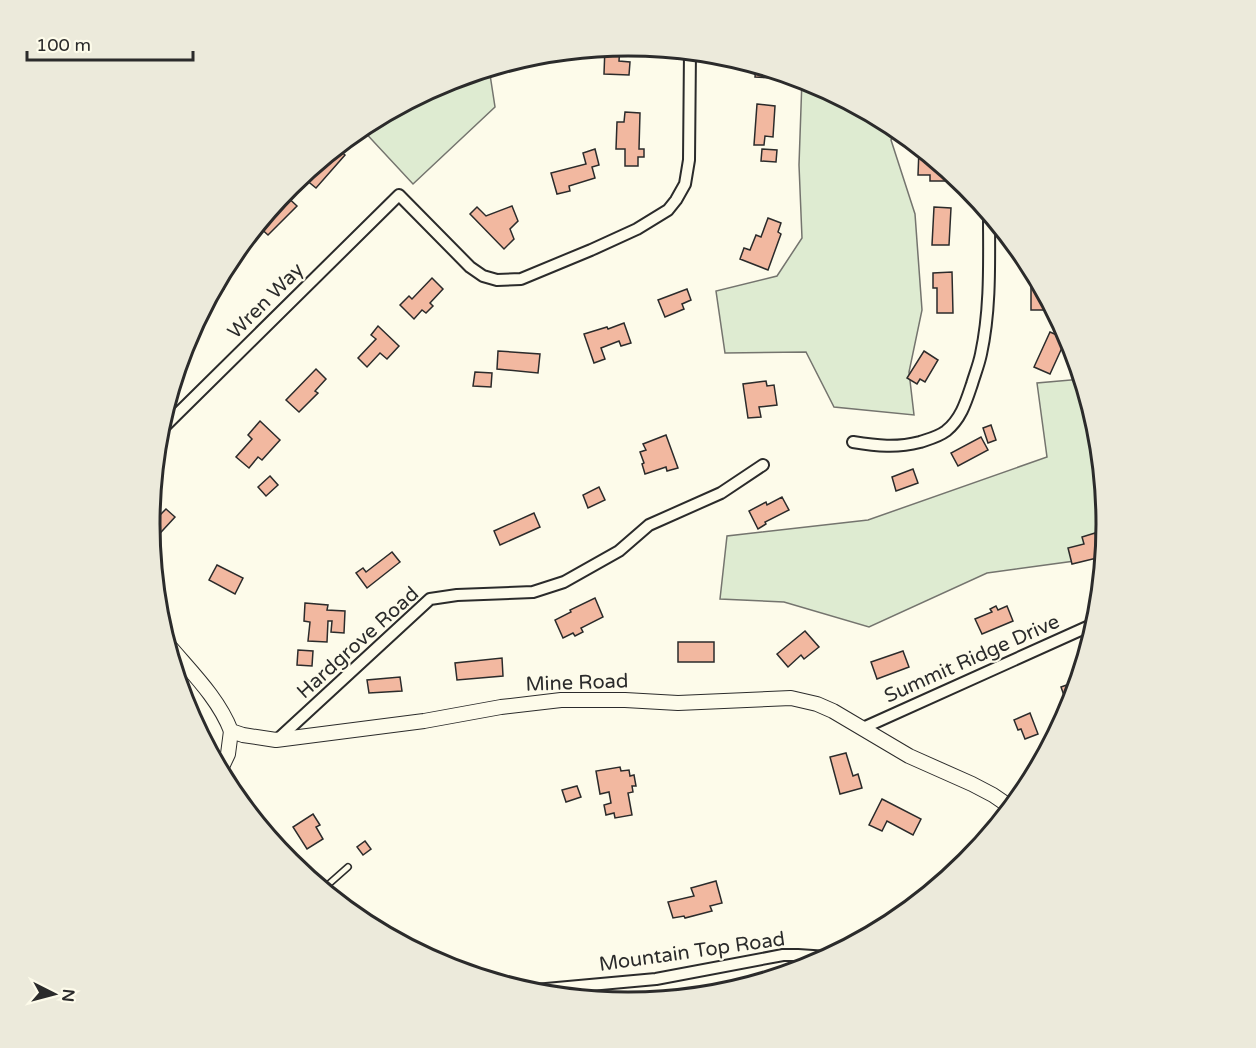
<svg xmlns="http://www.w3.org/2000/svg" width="1256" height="1048" font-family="'Varela Round',sans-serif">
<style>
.green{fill:#deebd1;stroke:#74746e;stroke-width:1.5}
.building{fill:#f2b8a0;stroke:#2b2b2b;stroke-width:1.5}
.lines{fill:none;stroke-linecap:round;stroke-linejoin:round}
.lane-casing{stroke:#2b2b2b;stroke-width:8}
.street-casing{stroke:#2b2b2b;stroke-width:14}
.secondary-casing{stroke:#2b2b2b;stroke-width:16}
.lane{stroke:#fdfbea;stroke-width:5}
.street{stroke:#fdfbea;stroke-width:10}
.secondary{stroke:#fdfbea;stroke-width:14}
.labels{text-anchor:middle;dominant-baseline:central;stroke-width:4.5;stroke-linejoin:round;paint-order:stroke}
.street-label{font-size:20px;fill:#2b2b2b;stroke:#fdfbea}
.rim{fill:none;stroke:#2b2b2b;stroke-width:3}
</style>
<rect width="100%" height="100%" fill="#fdfbea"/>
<g class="green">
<path d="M489 68 495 107 413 184 360 127 445 81Z"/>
<path d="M802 79 812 82 896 127 891 140 915 214 922 310 909 372 914 415 834 407 806 352 725 353 716 291 777 276 802 238 799 165Z"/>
<path d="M1082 379 1098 431 1107 524 1104 557 987 573 869 627 784 602 720 599 727 536 868 520 1047 457 1037 383Z"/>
</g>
<g class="building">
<path d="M620 46 619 61 630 62 629 75 604 74 605 47Z"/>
<path d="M756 65 773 70V78L755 77Z"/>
<path d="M757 104 775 106 773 137 765 136 764 145H754Z"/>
<path d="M625 112 640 113 639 149H644V157H638V166H625V149H616L617 122H624Z"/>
<path d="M336 147 345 155 316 188 305 179 323 158Z"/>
<path d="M595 149 599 165 592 167 595 178 569 186 570 191 557 194 551 173 586 164 583 153Z"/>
<path d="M762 149 777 150 776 162 761 161Z"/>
<path d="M919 149H922L946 168V169L949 171V181H930V175H918Z"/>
<path d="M283 193 297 206 268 235 257 225 276 204 275 203Z"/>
<path d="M512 206 518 221 510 229 514 239 504 249 470 214 477 207 486 216Z"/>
<path d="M934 207 951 208 949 245H932Z"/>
<path d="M768 218 781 223 778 232 781 234 768 270 740 259 744 248 750 250 756 235 761 237Z"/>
<path d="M232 255 239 261 218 284 224 289 213 300 209 297Z"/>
<path d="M952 272 953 313H937V288H933V273Z"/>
<path d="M1031 273H1034L1045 293V310H1031Z"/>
<path d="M432 278 443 289 430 303 433 306 426 313 422 310 414 319 400 305 409 296 412 299Z"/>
<path d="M687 289 691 300 682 304 684 309 665 317 658 300Z"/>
<path d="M624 323 631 343 621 346 619 341 601 348 605 359 594 363 584 334 607 327 608 329Z"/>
<path d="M378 326 399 346 387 359 380 353 367 367 358 358 376 339 371 335Z"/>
<path d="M1050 332 1066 339 1050 374 1034 367Z"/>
<path d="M498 351 540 354 538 373 497 369Z"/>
<path d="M924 351 938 360 925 382 920 379 917 384 907 378Z"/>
<path d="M316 369 326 379 315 391 318 393 299 412 286 400Z"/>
<path d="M475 372 492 373 491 387 473 386Z"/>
<path d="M766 381 767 386 774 385 777 405 759 407 761 417 748 418 743 384Z"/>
<path d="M260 421 280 440 262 460 258 457 249 468 236 457 252 439 248 435Z"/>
<path d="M991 425 996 440 988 443 983 428Z"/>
<path d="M666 435 678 468 667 471 666 467 645 474 642 464 644 463 640 452 646 450 643 444Z"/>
<path d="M981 437 988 450 958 466 951 453Z"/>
<path d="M913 469 918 483 896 491 892 477Z"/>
<path d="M270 476 278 485 266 496 258 487Z"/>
<path d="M599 487 605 500 588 508 583 495Z"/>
<path d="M782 497 789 510 765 522 766 524 758 529 749 511 766 502 767 505Z"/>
<path d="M166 509 175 517 151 543 149 524 150 515 153 511 159 516Z"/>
<path d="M534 513 540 527 500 545 494 531Z"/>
<path d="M1095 533 1101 557 1072 564 1068 548 1084 544 1082 537Z"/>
<path d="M392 552 400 562 367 588 356 573 363 568 366 572Z"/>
<path d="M217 565 243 578 235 594 209 580Z"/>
<path d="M595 598 603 617 581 628 583 632 575 636 573 633 563 638 555 620 571 612 570 610Z"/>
<path d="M305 603 328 605 327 610 345 611 344 633 331 632 332 621H328L327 642 308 641 310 622 304 621Z"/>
<path d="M996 606 998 610 1007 606 1013 621 982 634 975 619 992 612 990 609Z"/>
<path d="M805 631 819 647 804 659 801 655 788 667 777 654Z"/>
<rect x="678" y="642" width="36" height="20"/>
<path d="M298 650 313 651 312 666 297 665Z"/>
<path d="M903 651 909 667 877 679 871 662Z"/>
<path d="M502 658 503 676 457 680 455 663Z"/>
<path d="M400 677 402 691 369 693 367 680Z"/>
<path d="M1078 681 1073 699 1066 701 1061 687Z"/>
<path d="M1030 713 1038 734 1025 739 1021 729 1018 730 1014 720Z"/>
<path d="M846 753 853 776 858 774 862 788 840 794 830 757Z"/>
<path d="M620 767 621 771 629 770 630 776 634 775 636 786H632L633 792 628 793 632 815 615 818 614 813 606 815 604 805 611 803 609 792 600 794 596 771Z"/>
<path d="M577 786 581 797 566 802 562 790Z"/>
<path d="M882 799 921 819 913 835 887 821 882 831 869 825Z"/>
<path d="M313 814 320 825 316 827 323 839 307 849 293 827Z"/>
<path d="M365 841 371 849 363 855 357 847Z"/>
<path d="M971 842 978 849 967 862 959 856Z"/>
<path d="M716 881 722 903 710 906 712 911 685 918 684 916 673 918 668 902 694 896 691 888Z"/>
</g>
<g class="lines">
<defs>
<path id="lane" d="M322 890 348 867"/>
<g id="street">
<path d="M158 433 399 195 470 267 483 276 497 280 521 279 591 250 637 229 668 210 676 200 685 184 689 160 690 51"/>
<path d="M853 442C877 446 897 448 920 442 929 439 938 437 946 431 961 419 966 402 972 384 975 374 979 364 981 354 991 308 989 259 989 213"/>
<path d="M863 728 1096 623"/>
<path d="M277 740 430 599 457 595 533 592 564 582 619 551 649 525 721 493 763 465"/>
<path d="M524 991 656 979 783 955H798L828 957"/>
</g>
<g id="secondary">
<path d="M166 642C189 670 218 697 231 731L243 735 276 740 424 721 501 707 561 700H625L678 703 791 698 817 704 833 711 909 756 972 784 993 795 1012 808"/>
<path d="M220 771 228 754 231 731"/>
</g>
</defs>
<use href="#lane" class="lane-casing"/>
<use href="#street" class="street-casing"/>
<use href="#secondary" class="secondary-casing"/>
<use href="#lane" class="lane"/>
<use href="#street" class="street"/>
<use href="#secondary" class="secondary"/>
</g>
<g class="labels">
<g class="street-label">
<text transform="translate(266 301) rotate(-45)">Wren Way</text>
<text transform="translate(358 643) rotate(-42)">Hardgrove Road</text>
<text transform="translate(972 659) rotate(-24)">Summit Ridge Drive</text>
<text transform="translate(577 683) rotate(-2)">Mine Road</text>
<text transform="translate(692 952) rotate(-8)">Mountain Top Road</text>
</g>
</g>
<path d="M0 0H1256V1048H0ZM160 524a468 468 0 1 1 936 0a468 468 0 1 1-936 0Z" fill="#eceadb" fill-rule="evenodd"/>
<path class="rim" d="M160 524a468 468 0 1 1 936 0a468 468 0 1 1-936 0Z"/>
<g transform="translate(54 994) rotate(96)" stroke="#fdfbea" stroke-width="4.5" paint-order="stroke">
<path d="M0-4.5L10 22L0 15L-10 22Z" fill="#2b2b2b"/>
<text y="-9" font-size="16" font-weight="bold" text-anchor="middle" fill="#2b2b2b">N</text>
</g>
<path d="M27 51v9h166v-9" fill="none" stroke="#2b2b2b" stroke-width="3"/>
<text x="36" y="51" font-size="18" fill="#2b2b2b" stroke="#fdfbea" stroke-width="4.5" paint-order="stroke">100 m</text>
</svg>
